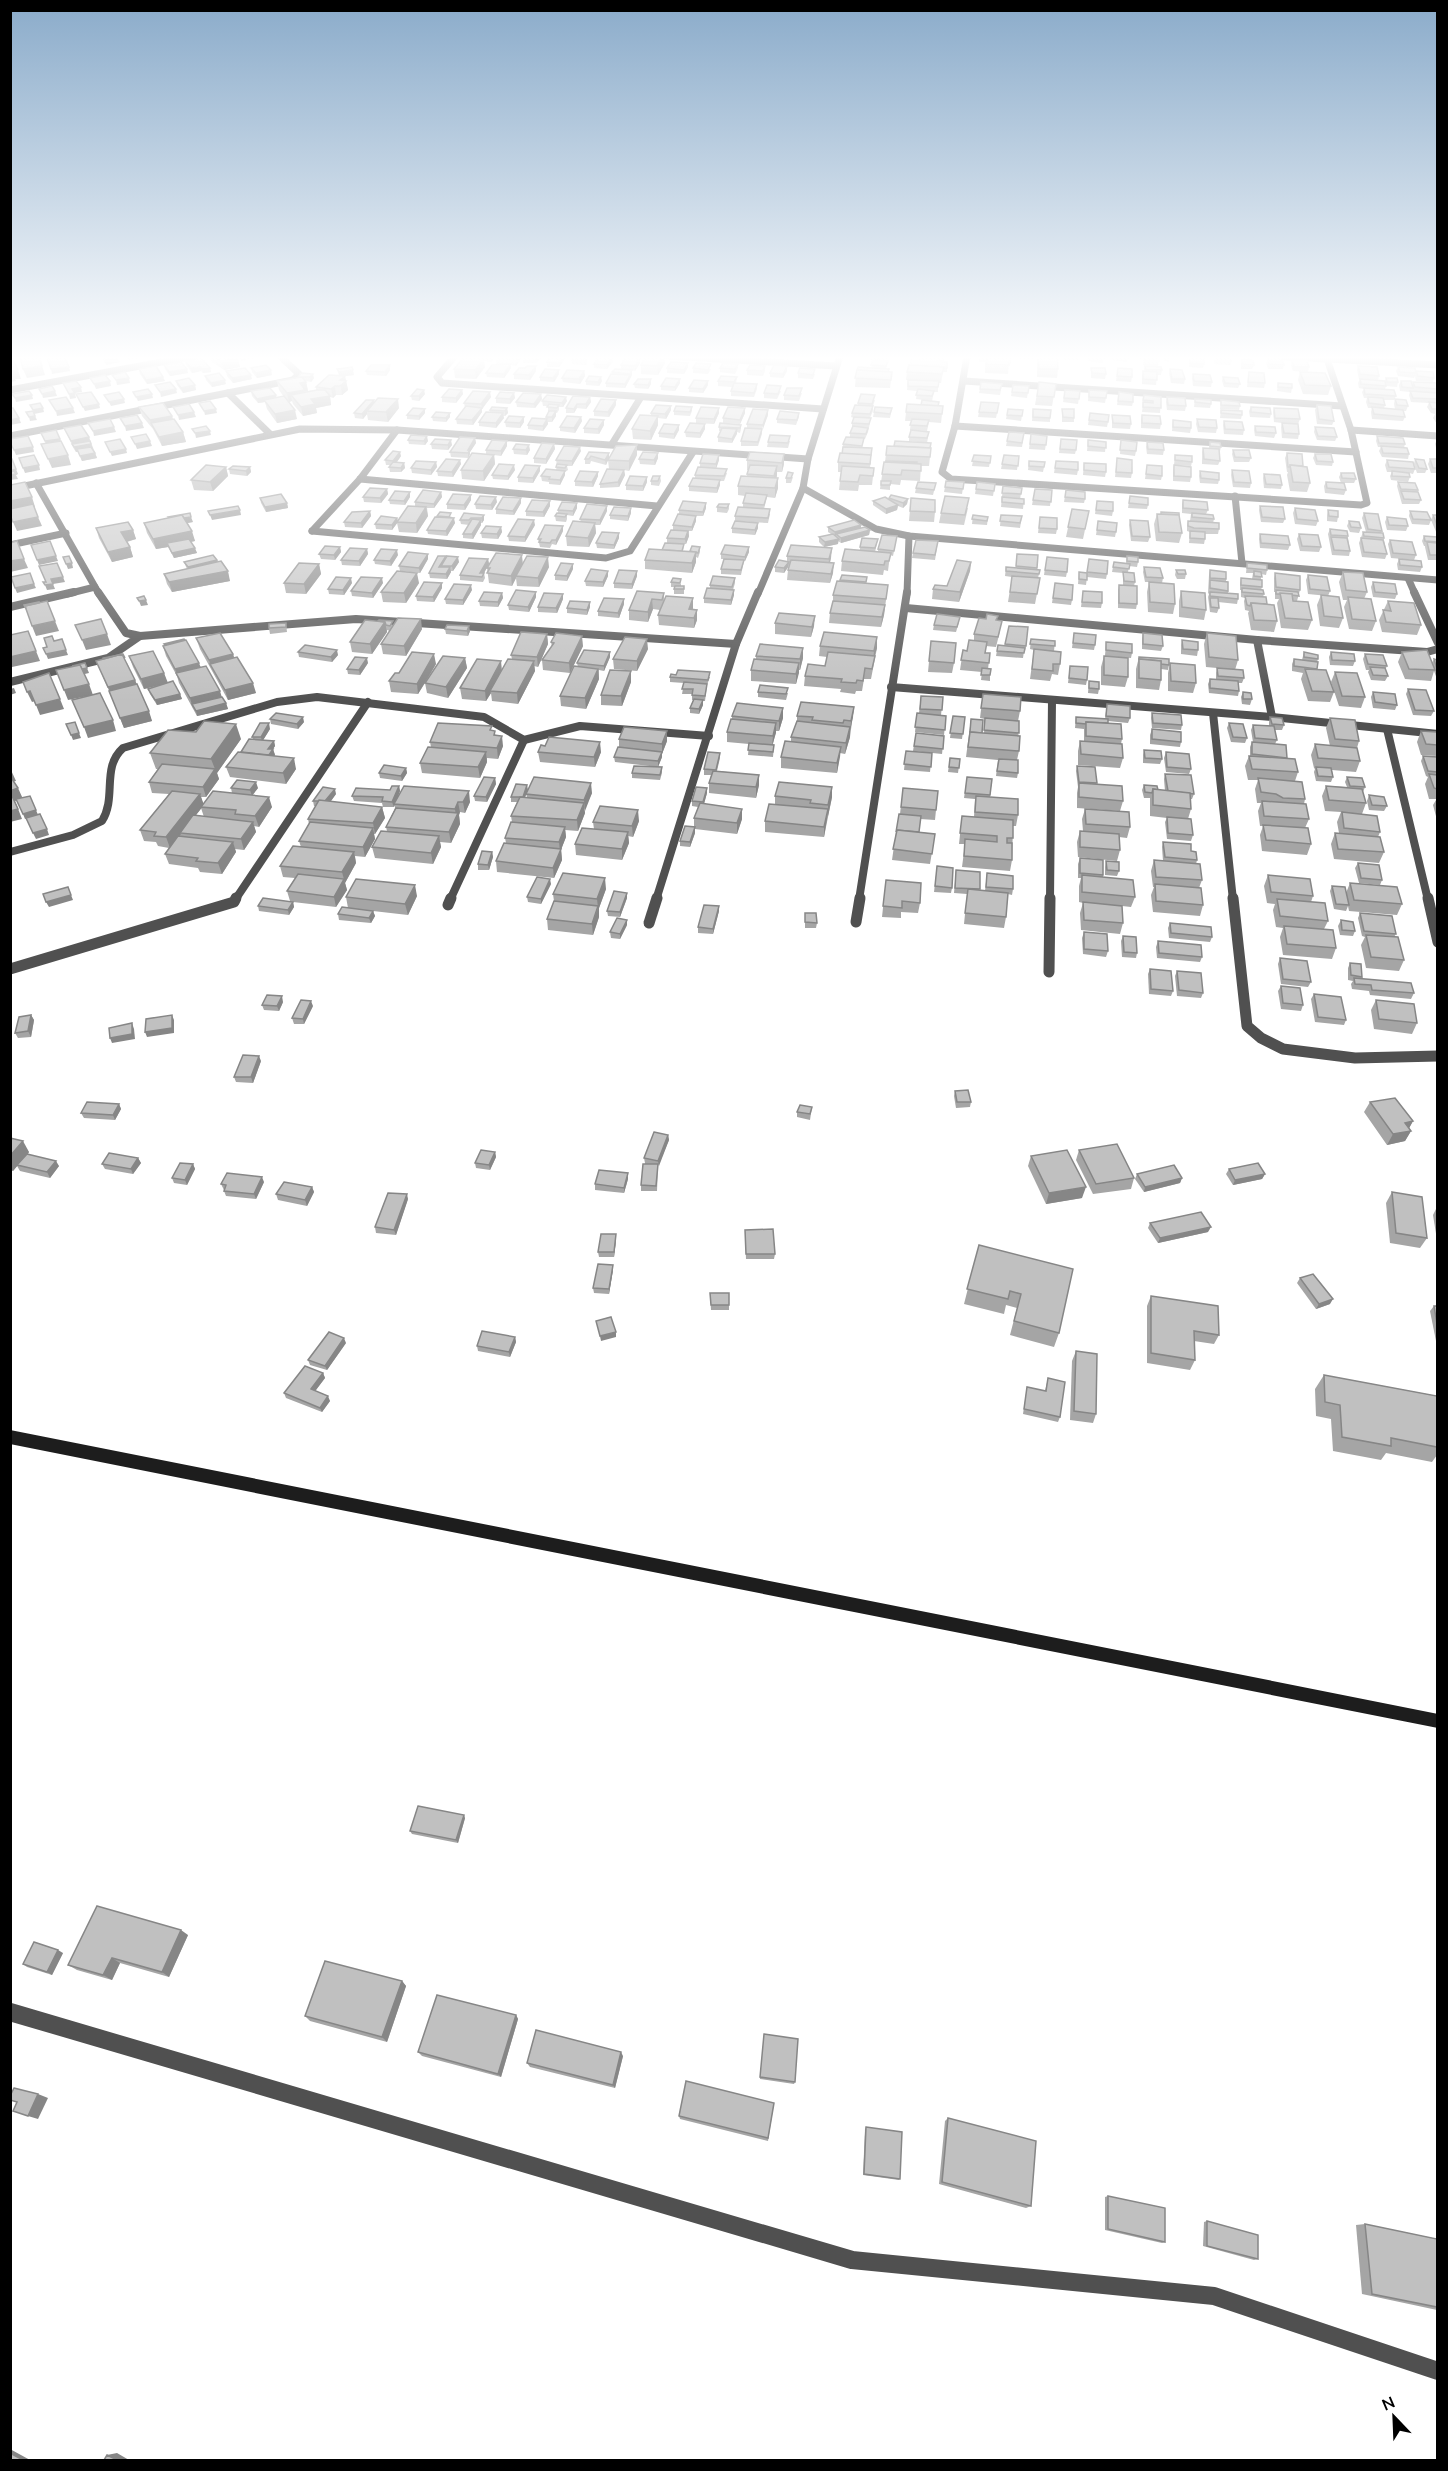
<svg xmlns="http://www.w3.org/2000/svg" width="1448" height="2471" font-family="Mulish,sans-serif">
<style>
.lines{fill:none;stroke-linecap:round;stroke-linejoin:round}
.street-far3{stroke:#505050;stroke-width:7}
.street-far2{stroke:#505050;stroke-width:8}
.street-far1{stroke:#505050;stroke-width:11}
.street{stroke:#505050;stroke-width:18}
.secondary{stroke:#1d1d1d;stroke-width:14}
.wall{fill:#a5a5a5;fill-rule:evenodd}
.shaded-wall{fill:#868686}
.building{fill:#c0c0c0;stroke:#868686;stroke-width:1.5}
</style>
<rect width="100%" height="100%" fill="#fff"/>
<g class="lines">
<g class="street-far3">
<path d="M455 356 437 377 442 383 823 409"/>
<path d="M668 356 836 366"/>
<path d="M840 356 808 459 803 488 876 529 909 536 1438 580"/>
<path d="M967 356 955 426 942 472 951 479 1361 505 1367 503 1351 430 1327 359"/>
<path d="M1269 356 1438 365"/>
<path d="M964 381 1342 406"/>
<path d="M10 390 194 356"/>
<path d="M228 393 270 434"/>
<path d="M955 426 1356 452"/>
<path d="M1351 430 1438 436"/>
<path d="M10 436 293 380 299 374 280 356"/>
<path d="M612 444 641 397"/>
<path d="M360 479 657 506"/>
<path d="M36 483 99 594"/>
<path d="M10 489 300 429 397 430 808 459"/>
<path d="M1235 496 1242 563"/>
<path d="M312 531 606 558 630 551 693 452"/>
<path d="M312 531 360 479 397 430"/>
<path d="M10 545 66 533"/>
<path d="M1408 578 1415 594"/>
<path d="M67 594 95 587"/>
<path d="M758 594 803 488"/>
<path d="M907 594 909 536"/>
</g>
<g class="street-far2">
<path d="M1414 592 1438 643"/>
<path d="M10 607 74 592"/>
<path d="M906 608 1257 640 1427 652 1438 649"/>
<path d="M140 636 356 619 736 644 758 592"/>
<path d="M1257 640 1272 717"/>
<path d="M10 682 108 658 140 636 126 633 98 592"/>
<path d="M891 687 1272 717 1438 734"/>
<path d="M1213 713 1233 900"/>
<path d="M1387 729 1428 900"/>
<path d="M10 852 73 835 102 821C117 797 101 768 123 748L277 702 317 697 484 717 524 740 580 726 709 736"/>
<path d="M235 900 368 702"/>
<path d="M450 900 524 740"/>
<path d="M656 900 736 644"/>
<path d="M859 900 907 592"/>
<path d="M1050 900 1052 700"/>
</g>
<g class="street-far1">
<path d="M1233 898 1247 1026 1261 1038 1283 1049 1355 1058 1438 1056"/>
<path d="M1428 898 1438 942"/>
<path d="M448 905 451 898"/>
<path d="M856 922 860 898"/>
<path d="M649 923 657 898"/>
<path d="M10 969 234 902 236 898"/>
<path d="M1049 972 1050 898"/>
</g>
<path class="street" d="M10 2012 852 2260 1214 2296 1438 2371"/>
<path class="secondary" d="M10 1437 1438 1721"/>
</g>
<g class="wall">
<path d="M210 356H236L240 367 224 370 211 361Z"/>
<path d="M479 356H523L516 366 511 365V368L504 378 487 377 486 373 496 364 495 357 491 362 484 361 485 367 476 379 455 378 454 369 484 359 480 358Z"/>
<path d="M524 356H542L536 363H523V358Z"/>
<path d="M567 356 559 367H547V362Z"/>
<path d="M588 356V359L586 365 572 364V360Z"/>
<path d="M871 356H888L886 361H888L886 369H889V372H892L890 388 855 387 856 373 871 368 873 360H871Z"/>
<path d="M944 356V362H947V372H943L941 383H938V392H934L932 401 916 399 917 391 907 390 908 380H906L907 372 911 365 920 361Z"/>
<path d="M979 356H1012L1011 364 1009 363 1008 374 985 373V362H979Z"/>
<path d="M1013 356H1033L1032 359 1013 358Z"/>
<path d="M1037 356H1058V369L1057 378 1037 377Z"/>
<path d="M1064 356H1079L1078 360H1064Z"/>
<path d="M1089 356H1104L1103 363 1088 361Z"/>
<path d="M1112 356H1129L1127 362 1111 360Z"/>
<path d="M1139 356H1159L1158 366 1143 365 1144 360 1138 359Z"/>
<path d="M1163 356H1170L1169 362 1164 361Z"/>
<path d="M1190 356 1204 364 1203 368 1189 367Z"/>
<path d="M1214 356 1231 361 1230 365 1214 364Z"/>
<path d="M612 357 613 361 607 369 594 368V364Z"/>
<path d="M1268 358 1284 365 1283 369H1268L1266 363Z"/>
<path d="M1242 359 1254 365 1252 369H1241V364Z"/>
<path d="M185 361 210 368 211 372 203 373 201 371 192 373 186 365Z"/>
<path d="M1292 361 1309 367 1308 372 1293 371 1291 365Z"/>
<path d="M640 363 635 371 629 370 632 375 625 388 606 387V383L612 374V372L621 369V365Z"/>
<path d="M665 363 658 375 641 374V365Z"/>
<path d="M688 363V367L684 374 667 373V368Z"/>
<path d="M738 364V368L735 374 720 372V368Z"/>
<path d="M164 365 188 373 170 376 165 369Z"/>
<path d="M536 366V371L530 380 514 379V374L525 368Z"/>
<path d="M765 366V371L763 376 747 375V370Z"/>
<path d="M1145 366 1162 370 1161 375H1157L1156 385 1142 384V376Z"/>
<path d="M1358 366 1379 376 1378 380 1359 379 1357 370Z"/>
<path d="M1398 367 1434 378 1433 382 1416 381 1415 376 1414 378 1398 376 1396 371Z"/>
<path d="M251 368 272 375 257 378 252 372Z"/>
<path d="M693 368 711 369 708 374 693 373Z"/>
<path d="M1091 368 1106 374 1105 379 1091 378Z"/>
<path d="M1118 368 1132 377 1131 382 1116 381Z"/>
<path d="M139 369 165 381 147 384 140 374Z"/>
<path d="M337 369 354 375 343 376H345L348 390 342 395H336L333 398 330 397 331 405 316 408 317 413 303 416 293 404 292 401 289 402 297 419 277 423 267 409 265 402 258 403 252 396 251 391 277 398 284 397 279 390 277 381 298 378 301 373 314 378 311 382 306 381 308 391 316 390V387L339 376Z"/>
<path d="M1170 369 1185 379 1184 384 1171 383 1169 373Z"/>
<path d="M390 370 386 376 367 375 366 371Z"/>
<path d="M559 370V374L554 382 540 381V377Z"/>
<path d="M226 371 252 379 233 383 227 376Z"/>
<path d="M584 371 585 376 580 384 563 382 562 378Z"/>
<path d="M787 371 783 378 770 377V373Z"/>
<path d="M1249 372 1265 383 1264 388 1247 387Z"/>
<path d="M1300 372 1331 386 1328 395 1303 394 1298 380Z"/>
<path d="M798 373 815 374 813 379 798 378Z"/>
<path d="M1193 374 1212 382 1211 387 1193 386 1192 378Z"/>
<path d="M205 376 226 384 212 387 206 380Z"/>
<path d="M737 377 736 383 757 384V389L754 397 731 396V391L733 387 718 386V381Z"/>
<path d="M1223 377 1240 384 1238 388 1224 387 1222 381Z"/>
<path d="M1386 378 1398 382 1397 387 1386 386 1385 389 1396 396 1394 400H1384L1385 405 1384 408 1395 409 1394 404 1395 399 1408 406 1406 411H1403L1405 417 1403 421 1372 419 1371 412 1372 408H1368L1366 402 1367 398H1364L1362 392 1364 389 1359 388 1358 383 1360 379 1385 381Z"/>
<path d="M651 379V384L648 389 635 388 634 384Z"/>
<path d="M176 381 195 385 196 390 183 393 177 385Z"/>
<path d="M586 381H602L599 386 586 385Z"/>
<path d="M1401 381 1412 385 1413 382 1437 384V383V424L1433 418 1435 414 1431 413 1427 407 1429 403 1411 402 1409 395 1410 392 1400 391 1399 385Z"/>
<path d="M1039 382 1056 384 1052 406 1035 405Z"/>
<path d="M680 383 675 391 661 390V386Z"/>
<path d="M1278 383 1292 388 1291 393 1277 391Z"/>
<path d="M1002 384 1000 395 979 393 980 389Z"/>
<path d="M708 385 703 393 689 392V388Z"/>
<path d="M1013 385 1029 386 1027 398 1011 396Z"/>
<path d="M462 390 463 394 456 403 442 402V397Z"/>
<path d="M1065 390 1080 391 1078 404 1063 402Z"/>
<path d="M1089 390 1107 391 1105 403 1088 401Z"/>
<path d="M781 391 777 399 764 398V393Z"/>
<path d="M1119 392 1133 402 1132 406 1117 405Z"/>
<path d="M514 393 515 398 510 404 496 403V398Z"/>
<path d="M802 393 799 401 784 400V395Z"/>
<path d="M425 394 419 401 412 400 411 396Z"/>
<path d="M541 394 542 399 535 408 517 407 516 402Z"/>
<path d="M1144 395 1161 397 1160 413 1142 412Z"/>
<path d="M491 397 482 409V412L473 425 457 424 456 419 465 408 464 403Z"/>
<path d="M590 397 591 402 586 409 577 408 574 413H566V408Z"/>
<path d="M1167 397 1186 406 1185 411 1167 410 1166 402Z"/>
<path d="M1195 399 1211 404 1210 408 1194 407Z"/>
<path d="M374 400V402L399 408 388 422 368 420 367 414 363 419 355 418 354 413Z"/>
<path d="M875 400 873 406V411L870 418V423L868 432 865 439H864L862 448H872L870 468H874L872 485H859L858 491 839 490 841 472H838V462L842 454 843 444 850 437V433L853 427H852V423L854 418 851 417 852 413 858 405V403Z"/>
<path d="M1221 400 1240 406 1239 410 1220 409Z"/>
<path d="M542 401H567L563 407H559V410L557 413H556V416L552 422H548V424L543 431 528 429V425L546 419V417L549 412H548V406H543Z"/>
<path d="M939 402 938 406H943L941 423 929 422 927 431 910 430 911 421H905L907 404 921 405Z"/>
<path d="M981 402 999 403 996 418 978 417Z"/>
<path d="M616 405 609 417 594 416V411Z"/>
<path d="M1317 405 1334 421 1332 425 1317 424 1315 410Z"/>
<path d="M671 406V410L666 419 658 418V425L651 440 633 439 632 429 651 416V413Z"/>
<path d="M139 407 172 416 173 419 183 432 186 442 162 446 153 429 142 416Z"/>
<path d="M692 407V411L690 416 674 415V411Z"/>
<path d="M1251 407 1271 414 1270 418 1250 417 1249 411Z"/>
<path d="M507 408 508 413 505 416H503L504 418 496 428 479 426V422L490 412V410Z"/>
<path d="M719 408V413L714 424 696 423V418Z"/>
<path d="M745 408V413L740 424 723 423V418Z"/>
<path d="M892 408 890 418 873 417 874 412Z"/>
<path d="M1274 408 1300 419 1298 424 1299 434 1298 439 1282 438 1281 427 1282 423 1274 422 1273 412Z"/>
<path d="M1008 409 1023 410 1021 421 1006 419Z"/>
<path d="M1033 409 1050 418V422L1032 421Z"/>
<path d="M1062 409 1074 418V422H1062Z"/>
<path d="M1221 410 1242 415 1241 419 1220 418Z"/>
<path d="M425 413 419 420 407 419V415Z"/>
<path d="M799 413V417L796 425 777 423V419Z"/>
<path d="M1090 413 1108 422 1107 427 1088 425Z"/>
<path d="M768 415 762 429V434L758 446H741V441L747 428V424Z"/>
<path d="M1112 415 1131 424 1130 429 1112 428Z"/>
<path d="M1142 415 1161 424 1160 429 1141 428V419Z"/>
<path d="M432 417H450L446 422 433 421Z"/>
<path d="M581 417 582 421 575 433 560 431V427Z"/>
<path d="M1197 419 1217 428 1216 433 1198 432 1196 424Z"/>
<path d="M1173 420 1191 428 1190 433 1172 431Z"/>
<path d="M1224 421 1244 430 1243 435 1224 434 1223 425Z"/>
<path d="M505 422H524L520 428 506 427Z"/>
<path d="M604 425 599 434 584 433V428Z"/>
<path d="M741 425V429L740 433 737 432 732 443 718 442V437L721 431H719V427Z"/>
<path d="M1255 426 1276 433 1274 438 1255 436 1254 430Z"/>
<path d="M1315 427 1337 437 1335 441 1317 440 1314 432Z"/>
<path d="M64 428 89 437 97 458 82 461 78 452H76L74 449Z"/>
<path d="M705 429 700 438 686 437 685 432Z"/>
<path d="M679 430 674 439 659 437V433Z"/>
<path d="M929 432 927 443 909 441V437Z"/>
<path d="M1009 432 1024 433 1022 447 1006 446Z"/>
<path d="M1031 434 1047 436 1045 450 1029 449Z"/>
<path d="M1377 436 1405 444 1404 448 1409 454 1408 459 1382 457 1379 451 1381 447H1378L1376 441Z"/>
<path d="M475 438 476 443 470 452V454L468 458 451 457 450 452Z"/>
<path d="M1061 439 1076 450 1075 454 1059 453Z"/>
<path d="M1437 439V451L1435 444Z"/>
<path d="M408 440 428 441 425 445 409 444Z"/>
<path d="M1088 440 1106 442 1105 452 1087 451Z"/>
<path d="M1121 440 1136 451 1135 456 1120 454Z"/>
<path d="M790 441 788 448 767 447 768 442Z"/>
<path d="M1147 442 1164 450 1163 455 1147 454 1146 447Z"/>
<path d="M1210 442 1221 447 1220 451H1219L1220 461 1218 465 1202 464V452L1203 448H1209Z"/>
<path d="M431 444 452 445 448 450 432 449Z"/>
<path d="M554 444 555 449 546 464 534 463V458Z"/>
<path d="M507 446 501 456 494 455 495 464 484 481 462 479 461 470 486 454V450Z"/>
<path d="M887 446 931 448 929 466H921L920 481 901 480 900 485 890 484V490L880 489 884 462H885Z"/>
<path d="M513 449 530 450 527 455 514 454Z"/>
<path d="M1233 450 1251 458 1249 462H1234L1232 454Z"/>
<path d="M581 451 572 466H567L568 470 565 472V475L560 485 549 484V482L542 481 541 476 556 470 557 465 556 460Z"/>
<path d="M589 452 609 458 637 455 629 471 624 470 625 475 619 487 600 488V484L609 469 608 460 606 465 591 461 590 464H585V459Z"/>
<path d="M1287 453 1303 466 1310 483 1307 492 1290 491 1287 475 1288 472H1287L1285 458Z"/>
<path d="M784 454V464L782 472H777L776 478 778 488 775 498 767 497 764 509 770 514 768 523 735 521V516L743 507V503L745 496 738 495V486L747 476 748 470H747V460Z"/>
<path d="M1315 454 1333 462 1332 466 1316 465 1313 458Z"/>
<path d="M974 455 991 456 989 467 972 466Z"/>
<path d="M1004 455 1019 456 1017 470 1001 469Z"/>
<path d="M1175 455 1192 462 1191 466 1174 465Z"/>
<path d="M401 456 397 462 404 463 405 468 401 472H390L389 467 391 465H386L385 460Z"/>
<path d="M658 458 655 465 640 464 639 459Z"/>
<path d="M1117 458 1132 473 1131 478 1115 477Z"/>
<path d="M1415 459 1427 469 1425 473H1417L1414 464Z"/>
<path d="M1430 459H1437V473H1431L1428 464Z"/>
<path d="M460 460 461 464 453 477 438 476 437 471Z"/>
<path d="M719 460 716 468 727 473 724 481H720V485L717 493 689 491V486L695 479V475L700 467V463Z"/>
<path d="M1387 460 1415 469 1413 474 1409 473 1410 477 1408 482 1391 480 1390 476 1392 472H1387L1385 465Z"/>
<path d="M1029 461 1045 462 1043 472 1028 470Z"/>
<path d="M1056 461 1078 470 1077 475 1054 473Z"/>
<path d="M436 462 437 467 431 475 412 473 411 468Z"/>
<path d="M1084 463 1106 472 1105 477 1083 475Z"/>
<path d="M1147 465 1162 476 1161 480 1145 479Z"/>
<path d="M1174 465 1191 477 1190 482 1173 481V470Z"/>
<path d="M226 467 228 476 213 491 194 490 191 480Z"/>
<path d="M250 467 251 472 247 476 230 474 229 469Z"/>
<path d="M515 470 508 480 493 479 492 475Z"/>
<path d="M1232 470 1251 483 1250 488 1233 487 1231 475Z"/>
<path d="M540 471 533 483 518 482V477Z"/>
<path d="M1200 471 1219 480 1218 484 1200 483 1199 476Z"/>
<path d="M598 472V476L593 487 575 486V481Z"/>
<path d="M1341 473 1356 479 1354 483H1341L1339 477Z"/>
<path d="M1264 474 1282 485 1281 489 1264 488 1263 478Z"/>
<path d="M660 476 661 481 659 486 651 485V481Z"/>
<path d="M647 477V482L643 491 626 490V485Z"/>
<path d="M793 477 791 483H786V478Z"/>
<path d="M964 482 962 494 944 492 945 487Z"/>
<path d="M977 482 995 484 993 496 975 494Z"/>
<path d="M1326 482 1346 490 1344 495 1325 493 1324 486Z"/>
<path d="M1398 482 1418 490V492L1421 500 1419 504H1402L1397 486Z"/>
<path d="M936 483 933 495 915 493 916 488Z"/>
<path d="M1003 486 1022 488 1020 499H1024L1023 509 1001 507Z"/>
<path d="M387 489 388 494 381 503 364 502 363 497Z"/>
<path d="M1035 489 1052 490 1050 506 1032 505Z"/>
<path d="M1066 490 1085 499 1084 503 1064 502Z"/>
<path d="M441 492 442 497 434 508H427L428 516 417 533 399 532 397 523 392 530 376 529 375 524 397 518 398 521 415 506V502Z"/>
<path d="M471 495V500L465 510 447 509V504Z"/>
<path d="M1130 496 1148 505 1147 509 1128 508Z"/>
<path d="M410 497 405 505 390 504 389 500Z"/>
<path d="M260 498 287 503 288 508 266 512 261 503Z"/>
<path d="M889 498 908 499 907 504 903 508 898 506 897 510 886 514 873 505V501L889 500Z"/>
<path d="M911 498 935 512 934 522 909 521Z"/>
<path d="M1183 500 1208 510 1206 514 1214 519 1213 523 1219 529 1218 534H1205V539L1204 544 1189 543 1190 532 1187 531V525L1188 521H1190L1191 514 1182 513V504Z"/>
<path d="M1097 501 1113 511 1112 516 1095 514Z"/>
<path d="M497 502 492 510 476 509 475 504Z"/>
<path d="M521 503 514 515 496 514V509Z"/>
<path d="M577 503V508L573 516 567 515V519L566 522 556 521 555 516 558 513V510Z"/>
<path d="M706 503V508L703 516H696V521L692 531H689V536L686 544 667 543V538L673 530V525L679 515V510Z"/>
<path d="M729 504V509L727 513 717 512V507Z"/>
<path d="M550 506 544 517 526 516V511Z"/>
<path d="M1260 506 1285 519 1283 523 1261 522 1259 510Z"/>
<path d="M631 508V513L628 521 610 519V515Z"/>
<path d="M968 508 964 525 939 523 941 513Z"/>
<path d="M1295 508 1318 521 1316 526 1295 524 1293 513Z"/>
<path d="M1072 509 1089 511 1083 539 1066 537Z"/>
<path d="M1328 510 1338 517 1337 522 1327 521V515Z"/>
<path d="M370 511 371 516 362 528 345 527 344 522Z"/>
<path d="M607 511 600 525H595L596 533 589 547 567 546 566 536 581 522 580 519Z"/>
<path d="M1410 511 1431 520 1429 525 1412 524 1409 516Z"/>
<path d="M440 512 452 517 455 523 447 536 428 534 427 530 437 517Z"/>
<path d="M1364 513 1382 531 1381 533 1384 538V540L1387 554 1385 559 1362 557 1359 543 1363 532H1366L1362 518Z"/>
<path d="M1157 514 1182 533 1179 543 1156 541 1154 524Z"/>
<path d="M484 515V520L482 523H481V525L473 539 463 538V534L469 525 461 524 460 520Z"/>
<path d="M973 515 988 517 987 525 972 524Z"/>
<path d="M1001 515 1022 516 1020 528 1000 526Z"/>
<path d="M1433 515H1437V534L1431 520Z"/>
<path d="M1040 517 1057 529 1056 534 1038 533Z"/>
<path d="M1387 517 1408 526 1406 531 1387 530 1385 522Z"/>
<path d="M1130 520 1150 537 1148 542 1131 541 1129 525Z"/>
<path d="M1098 521 1116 532 1115 537 1096 535Z"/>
<path d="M1349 521 1361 528 1359 533 1350 532 1347 526Z"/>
<path d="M193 522 187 523 195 541 191 542 197 553 174 558 168 547 156 549 147 533 144 523Z"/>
<path d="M535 525 525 542 509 541 508 536Z"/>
<path d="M501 527 502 532 498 539 482 538 481 533Z"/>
<path d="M828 527 861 528 870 530 869 535 841 543 838 541V544L824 547 819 542V537L831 534 828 532Z"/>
<path d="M96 528 133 530 136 539 127 542 130 547 133 557 112 562 99 538Z"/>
<path d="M732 528H758L755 535 732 533Z"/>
<path d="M1330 529 1348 536V538L1350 551 1349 556 1332 555 1328 534Z"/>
<path d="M563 531 556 545 552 544 550 548 540 547 538 539Z"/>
<path d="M619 533V538L614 549 597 548 596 543Z"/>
<path d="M1260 534 1290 545 1288 550 1260 548 1259 539Z"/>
<path d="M1299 534 1321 547 1319 552 1300 551 1297 539Z"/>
<path d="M897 536 893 556 890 555 888 571 884 570 883 575 841 571 842 561 860 550V547L878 539 875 552H878V549Z"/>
<path d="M1424 536 1437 537V560H1428L1425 547V546H1424L1422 541Z"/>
<path d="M1390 540 1416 555 1414 560 1391 558 1388 544Z"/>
<path d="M938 541 935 560 912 558 913 553Z"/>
<path d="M684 544 683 551H690L700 547V552L698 558 696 557V562L692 573 645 569V560Z"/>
<path d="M340 547 341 552 335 560 321 559 319 554Z"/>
<path d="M749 547V552L745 561H744L741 575 721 574V569L724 559H721V554Z"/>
<path d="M367 549 368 554 360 566 342 565 341 560Z"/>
<path d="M1017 554 1038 555 1037 569 1040 570 1038 578H1040L1035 604 1008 602 1012 577 1005 576 1006 567 1016 568Z"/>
<path d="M398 555 391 566 375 564 374 560Z"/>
<path d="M787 556 831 558 830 563 833 573 830 583 787 580 788 570 789 566 784 573 775 572V567L787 562Z"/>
<path d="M1127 556 1138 562 1137 567 1129 566 1128 572 1135 582 1134 586 1137 604 1136 609 1118 608V590L1119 585H1123V573L1112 572 1114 562 1126 563Z"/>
<path d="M446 558 459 562 453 571H451V572L447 579 430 578 429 573Z"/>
<path d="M428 559 420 573 400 571 399 566Z"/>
<path d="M488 559 489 564 484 573 485 578 483 582 460 580V575Z"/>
<path d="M1089 559 1107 574 1106 579 1087 577 1086 585 1078 584 1079 572 1087 573Z"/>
<path d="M1399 559 1422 567 1420 572 1398 570 1397 564Z"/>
<path d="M217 560 230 581 172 592 167 584 164 574 187 569 184 562Z"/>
<path d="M971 562 970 571 959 602 932 599 933 589 947 586Z"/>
<path d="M1046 562 1067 572 1066 577 1044 575Z"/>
<path d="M523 563 549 567 539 587 517 586 516 578 512 586 489 583 487 568Z"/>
<path d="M1247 563 1267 570 1266 575 1261 574V580L1262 587 1261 590 1264 594 1263 597 1277 621 1274 632 1251 630 1248 613 1249 611 1245 610 1244 601 1245 598 1241 597V590H1240V583L1241 578 1252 579 1253 573H1246Z"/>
<path d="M319 564 321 574 306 594 286 593 284 583Z"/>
<path d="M1144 567 1163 578 1162 583 1175 604 1173 614 1148 612 1147 592 1149 582H1145L1143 572Z"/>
<path d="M573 569 567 581 555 580V575Z"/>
<path d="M1176 570 1186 574 1185 579H1177L1175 575Z"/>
<path d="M1210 570 1226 579V582L1228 591V594L1238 599 1237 604 1218 602 1219 608 1217 613 1210 612 1208 597 1209 594 1208 593 1209 575Z"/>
<path d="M608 571V576L603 587 586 586 585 581Z"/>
<path d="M637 571V576L632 589 614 588V583Z"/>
<path d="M1343 572 1367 592 1364 599 1376 621 1372 631 1349 629 1344 607 1347 600H1343L1339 582Z"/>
<path d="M1275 573 1300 590 1297 601 1312 620 1308 630 1281 628 1277 603 1279 599H1275V592H1274V578Z"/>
<path d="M842 575 867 577 866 583 888 585 884 615 881 627 829 623 830 613 833 601V595L840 581Z"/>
<path d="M1308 575 1330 591 1328 596 1308 594 1306 580Z"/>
<path d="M673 578 681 584V586H684V594H674V587H671V582Z"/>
<path d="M735 578V583L733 590 734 595 731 605 704 603V598L710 588V585Z"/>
<path d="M1373 582 1397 594 1395 599 1373 597 1371 587Z"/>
<path d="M352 583 344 595 329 594 328 589Z"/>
<path d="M383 583 373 598 352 596 351 591Z"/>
<path d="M419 583 406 603 383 602 381 592Z"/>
<path d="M442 583V588L434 602 417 601 416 596Z"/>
<path d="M1055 583 1072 600 1071 605 1052 603Z"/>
<path d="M472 590 463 605 446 604 445 599Z"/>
<path d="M1083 591 1102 603 1101 608 1081 607Z"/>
<path d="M1181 591 1206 610 1204 620 1179 617V601Z"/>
<path d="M536 592V597L529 612 509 610 508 605Z"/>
<path d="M502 593 503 598 498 607 480 606 479 601Z"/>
<path d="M664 593V599L693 608V609L697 610V620L694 628 659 625 658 615 660 610 653 609 648 622 629 620V610Z"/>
<path d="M563 594V599L557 613 538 612V607Z"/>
<path d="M1321 595 1343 618 1339 628 1320 626 1317 605Z"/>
<path d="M624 599V604L619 618 598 616V611Z"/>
<path d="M1388 601 1421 625 1417 635 1382 632 1379 620Z"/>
<path d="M590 602V607L587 615 567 613V608Z"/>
<path d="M365 620 394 625 422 629 406 656 383 654 381 644 390 631 387 630V632L372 654 352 652 350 642Z"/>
<path d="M997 620 1000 631 996 647 986 646 985 653H990L988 669 990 675V681L981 680 982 672 960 670 963 650 967 651 974 640V634Z"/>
<path d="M959 622 956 632 933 630 934 625Z"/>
<path d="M286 623 287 632 270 634 269 628Z"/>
<path d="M775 623 814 626 811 637 775 634Z"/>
<path d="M447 625 470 631 468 636 446 634 445 629Z"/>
<path d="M1009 626 1026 646 1025 651H1024L1023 658 996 656 998 645 1005 646Z"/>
<path d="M1074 633 1095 645 1094 650 1072 648Z"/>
<path d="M1143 633 1163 646 1161 651 1142 649V639Z"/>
<path d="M1207 633 1238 660 1235 670 1244 678 1242 683H1239V691L1238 696 1209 693 1208 684 1210 679H1216V673L1217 668 1206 667 1204 644Z"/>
<path d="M547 634 548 644 538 667 534 666 535 671 518 704 492 701 491 693 486 701 462 699 460 688 502 670 512 659 511 655Z"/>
<path d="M196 638 233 654 234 658 256 693 228 700 200 649Z"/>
<path d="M1031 639 1055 641 1054 651 1060 664 1058 675 1052 674 1050 681 1030 679 1034 650 1030 649Z"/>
<path d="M1182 640 1198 650 1197 656 1181 654V645Z"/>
<path d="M931 641 954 663 952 673 928 672Z"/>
<path d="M551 642 583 646 570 673 543 670 542 660 552 647Z"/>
<path d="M1106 642 1132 653 1131 658 1105 656Z"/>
<path d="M163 646 201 667 226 703 228 709 197 716 179 683 177 676 166 656Z"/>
<path d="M820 646 877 648 871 679H864L862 691H856L855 694 840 692 841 689 804 686 805 676 825 666 827 657 819 656Z"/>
<path d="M803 648V658L800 670H799L796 684 751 681V670L756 659V656Z"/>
<path d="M648 649 637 671 614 669 613 659Z"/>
<path d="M298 652 338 655 332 662 299 657Z"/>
<path d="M1304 652 1318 659 1317 662V669L1334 692 1330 702 1308 701 1301 679 1303 673 1292 671V664L1294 659 1302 660Z"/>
<path d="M1331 652 1355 661 1353 666 1330 665 1329 657Z"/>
<path d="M1402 652 1432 663 1434 659 1437 660V679L1434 671 1431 681 1405 679 1398 662Z"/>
<path d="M1365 654 1387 666 1385 670 1388 676 1385 681 1371 680 1368 672 1369 670H1366L1363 659Z"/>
<path d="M129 656 164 673 167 683 180 694 182 699 157 705 150 694 148 689 156 686 144 689 133 667Z"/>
<path d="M1104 656 1128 677 1125 687 1101 685V667Z"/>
<path d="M610 657 604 671 599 670V679L586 709 561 706 560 696 578 667 577 663Z"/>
<path d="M1139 657 1169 665 1168 670 1161 669V680L1159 690 1136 688V669Z"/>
<path d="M465 658 467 668 448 698 427 693 425 683 418 694 391 692 389 681 399 673 436 664 426 682Z"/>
<path d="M96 661 127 663 135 680 152 721 124 728 110 693Z"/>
<path d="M368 663 360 675 348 674 347 669Z"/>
<path d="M1170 663 1196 683 1193 693 1168 691V673Z"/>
<path d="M1070 666 1087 680 1086 685 1068 683Z"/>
<path d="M631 671V682L622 706 601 705V695Z"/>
<path d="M1335 672 1365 697 1361 708 1339 706 1331 682Z"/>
<path d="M670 677H710L707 685 705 701H703V705L699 714 690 713V708L693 700H692V694H682L684 683 670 682Z"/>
<path d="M1089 681 1099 689 1098 694 1088 693Z"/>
<path d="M1408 689 1434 711 1431 716 1413 715 1406 694Z"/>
<path d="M758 692 788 693 786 700 758 697Z"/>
<path d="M1243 692 1252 699 1250 705 1242 704 1241 697Z"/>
<path d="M1373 692 1397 705 1395 710 1373 708 1371 697Z"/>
<path d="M983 694 1020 711 1018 721 1019 751 1017 760 1018 773 1017 778 996 776 998 760 966 757 971 719 982 733H984L985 719 980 718Z"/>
<path d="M921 696 943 697 941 715 946 716 944 735 915 732 917 713H919Z"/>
<path d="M1107 704 1130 718 1128 723 1108 721V723L1122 739 1121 744 1123 758 1120 768 1078 765V751L1080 741H1084V729L1075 728 1076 717 1105 719Z"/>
<path d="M854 707 850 737 845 754 840 753 837 773 781 768V757L791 742V737L797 721V716Z"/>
<path d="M1152 713 1182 725 1181 730 1152 728 1151 718Z"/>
<path d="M732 716 783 718 779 731H776L773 744 774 745 773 757 748 755 749 744 727 742V732L732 719Z"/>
<path d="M953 716 965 717 962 739 950 738Z"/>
<path d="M1270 717 1284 725 1282 730H1275L1277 740 1275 744 1298 772 1295 781 1305 799 1304 804 1309 819 1305 828 1311 844 1307 855 1262 851 1260 835 1263 826H1260L1258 811 1261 803H1257L1255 789 1258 780H1248L1245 766 1249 756H1250V747L1252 742H1253L1251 730 1253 725 1269 726V722Z"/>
<path d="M1330 718 1359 741 1357 748 1360 761 1356 772 1332 770 1333 777 1331 782 1316 781 1314 772 1315 769 1314 768 1311 755 1315 744 1330 746 1326 728Z"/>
<path d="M270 719 304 722 298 729 271 724Z"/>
<path d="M1229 723 1247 738 1245 743 1231 742 1227 728Z"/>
<path d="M270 729 263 740 274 741 275 746 273 749 275 755 274 756 296 769 286 784 230 777 226 767 253 739 252 737Z"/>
<path d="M1152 729 1181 742 1180 747 1150 744V735Z"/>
<path d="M493 731 503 746 498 759 487 758V762L480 778 422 773 420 763 431 747 430 742Z"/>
<path d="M667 731V741L662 754V757L658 767 615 762 614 757 619 747V739Z"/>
<path d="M1421 731 1437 732V756L1421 755 1417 742Z"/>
<path d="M916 733 944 736 942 754 913 751Z"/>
<path d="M241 739 217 773 219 779 206 797H201L203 804 232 793 231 788H258L252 795 272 807 259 827 254 826 256 832 244 850 235 849 236 852 222 874 200 872 198 868 169 864 165 854 169 848 158 846 156 842 144 841 140 830 169 794 152 793 149 782 158 769H156L150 753ZM201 808 204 817 195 816Z"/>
<path d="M1144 750 1162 759 1160 764 1143 763V755Z"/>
<path d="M906 751 932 753 930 772 904 770Z"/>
<path d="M538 752H601L595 767 540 762Z"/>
<path d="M1166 752 1191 769 1189 774 1166 772 1164 758Z"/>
<path d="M720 753V758L717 771 759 775V785L756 798 709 793V783L711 775H704V769Z"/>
<path d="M1423 756 1437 757V799H1429L1425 784 1428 777 1426 776 1421 761Z"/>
<path d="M950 758 960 759 958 773 948 772Z"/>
<path d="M1077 766 1097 783 1096 784 1123 801 1120 811 1077 808V793L1078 787 1076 771Z"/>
<path d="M662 767V773L660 780 632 778V773Z"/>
<path d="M406 768 407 773 402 781 380 778 379 773Z"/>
<path d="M1165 774 1194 794 1192 799H1191V809L1188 819 1193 835 1191 841 1167 839 1165 822 1167 818 1150 816V798H1144L1142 790 1144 785 1158 790 1165 791 1164 779Z"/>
<path d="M967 777 992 779 990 797 1018 815 1016 826H1013L1012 860 1010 871 962 867 965 844H959L962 816 974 817 975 799 964 798Z"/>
<path d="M1347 777 1365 787 1363 792 1366 803 1362 814 1380 832 1378 837 1384 852 1379 863 1334 859 1331 844 1335 833H1339L1337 822 1341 812 1325 811 1322 796 1326 786 1347 787 1345 782Z"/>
<path d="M495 778 496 784 487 802 475 801 474 796Z"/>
<path d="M399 786 400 791 396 801 470 802 465 813 460 812 459 815 460 824 451 843 440 842 441 847 433 864 375 858 372 847 387 831 386 827 395 808V805L394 807H383L382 803 354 801 352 796 390 790Z"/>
<path d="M832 787V797L824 837 765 832V821L775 804V796Z"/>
<path d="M903 788 936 810 935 820 920 819 919 832 935 834 930 864 892 860 896 832 900 814Z"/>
<path d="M592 793 584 810 585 813 578 831 565 830 566 837 561 849 562 860 554 878 497 872 496 861 506 843 505 838 512 822 511 816 517 802H511V797H527L526 794Z"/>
<path d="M707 793 704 804 742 809V819L737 834 695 829V833L690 847 680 846V841L694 827V818L698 807 692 806V801Z"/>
<path d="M336 794 330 802 382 807 385 818 375 834H374L375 839 365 857 355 856 356 863 345 883 347 890 336 907 293 902 294 907 289 915 259 911 258 906 290 901 287 891 295 878 283 877 280 866 301 847 299 841 309 824 308 819 316 806H314L313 801Z"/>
<path d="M1369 795 1387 806 1384 811 1369 810 1367 801Z"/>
<path d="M1436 800H1437V820L1433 805Z"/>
<path d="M1085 809 1130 827 1127 838 1119 837 1120 850 1117 861 1078 857 1077 842 1080 831H1083L1082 819Z"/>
<path d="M639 821 633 837 628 836 629 843 622 860 576 855 575 844 594 829 593 822Z"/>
<path d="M1163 842 1191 851 1197 860 1196 864 1202 880 1199 888 1203 905 1200 916 1153 912 1151 895 1154 887H1153L1151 871 1154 860 1163 861 1162 847Z"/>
<path d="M492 852 493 857 489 870H478V864Z"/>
<path d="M1080 858 1103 875V877L1135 897 1131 907 1122 906 1123 923 1120 934 1081 930 1080 913 1083 903 1079 902V886L1081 878H1078V864Z"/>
<path d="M1106 861 1119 871 1117 876 1105 875V867Z"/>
<path d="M1358 863 1382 880 1380 885 1359 883 1355 868Z"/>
<path d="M937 866 952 888 951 893 934 892Z"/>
<path d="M956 870 980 890 985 891 987 873 1013 889 1012 895 1008 894 1006 917 1004 928 964 924 967 894 954 893Z"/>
<path d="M1268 875 1313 896 1311 902 1328 921 1324 929 1336 948 1332 959 1283 955 1280 937 1283 928 1276 927 1273 910 1275 904 1267 903 1264 886Z"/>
<path d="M886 880 920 903 918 913 901 912V918L882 917Z"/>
<path d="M1350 883 1402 904 1397 915 1349 911 1348 906 1346 911 1334 909 1330 891 1332 886 1346 893Z"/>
<path d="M551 884 541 904 528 902 527 897Z"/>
<path d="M606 889 599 908V917L593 935 548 930 547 919 554 901 553 894Z"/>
<path d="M627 893V898L620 917 608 916 607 911Z"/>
<path d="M417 896 408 915 373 911 375 916 371 923 339 920 338 914 348 908 346 897Z"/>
<path d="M719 911 713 934 698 933V927Z"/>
<path d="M805 913 817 923 816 928H805Z"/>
<path d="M1360 913 1396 934 1394 937 1404 960 1399 971 1366 968 1361 945 1365 937 1362 936 1358 918Z"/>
<path d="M1341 920 1355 931 1353 936 1340 935 1338 926Z"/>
<path d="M1170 923 1212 937 1210 942 1169 938 1168 928Z"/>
<path d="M627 925 620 939 611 938 610 932Z"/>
<path d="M1084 932 1108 951 1106 957 1083 954 1082 938Z"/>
<path d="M1123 936 1137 953 1136 958 1122 957 1121 941Z"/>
<path d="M1158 941 1202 957 1200 962 1157 958 1156 947Z"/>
<path d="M1280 958 1311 982 1308 987 1281 984 1278 964Z"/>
<path d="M1350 963 1362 977 1361 979 1414 993 1411 999 1370 995 1369 991 1352 989 1351 984 1353 981 1348 980V968Z"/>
<path d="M1150 969 1173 991 1171 996 1149 994 1148 974Z"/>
<path d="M1177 971 1203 993 1201 998 1177 996 1175 976Z"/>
<path d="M1281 986 1303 1005 1301 1011 1281 1009 1278 991Z"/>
<path d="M1314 994 1346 1020 1344 1025 1315 1022 1311 999Z"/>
<path d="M1376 1000 1417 1023 1412 1034 1374 1029 1371 1010Z"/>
<path d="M283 1002 279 1011 264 1010 262 1005Z"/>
<path d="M313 1006 304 1024H294L292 1018Z"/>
<path d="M31 1015 34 1020 31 1037 18 1038 15 1033Z"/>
<path d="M261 1061 253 1083 236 1082 234 1077Z"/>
<path d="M955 1091 971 1102 970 1107 956 1108 954 1096Z"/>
<path d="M1370 1102 1413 1121 1409 1128 1411 1131 1405 1141 1387 1145 1364 1112Z"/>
<path d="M119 1104 121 1109 115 1120 84 1118 81 1113Z"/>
<path d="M812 1107 810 1120 797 1117V1112Z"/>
<path d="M668 1135 669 1140 658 1166 657 1191H641V1185L645 1163 644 1158Z"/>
<path d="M10 1138 29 1152 28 1154 59 1166 50 1178 20 1171 17 1166 13 1171 10 1170Z"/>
<path d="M1079 1150 1134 1178 1131 1189 1093 1194 1076 1160Z"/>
<path d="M495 1152 496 1157 490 1170 476 1168 475 1163Z"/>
<path d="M1031 1156 1082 1198 1046 1204 1028 1166Z"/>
<path d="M138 1158 141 1163 133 1174 105 1169 102 1164Z"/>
<path d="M193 1164 195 1169 187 1185 174 1183 172 1178Z"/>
<path d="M1229 1169 1265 1174 1262 1179 1233 1185 1226 1174Z"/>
<path d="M1137 1174 1182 1178 1180 1183 1144 1192 1135 1179Z"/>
<path d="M628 1179 624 1193 595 1190V1184Z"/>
<path d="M264 1182 256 1199 226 1196 224 1191V1190L221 1184Z"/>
<path d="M312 1187 314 1192 307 1206 278 1200 276 1194Z"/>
<path d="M1392 1192 1427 1238 1420 1248 1390 1243 1386 1203Z"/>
<path d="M408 1199 396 1235 376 1233 375 1227Z"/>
<path d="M1437 1207V1240L1433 1215Z"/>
<path d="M1150 1223 1208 1232 1158 1243 1148 1228Z"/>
<path d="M745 1230 775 1254 774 1259H746Z"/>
<path d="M616 1240 614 1257H599L598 1252Z"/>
<path d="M979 1245 1059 1333 1054 1347 1010 1335 1017 1308 1006 1305 1004 1314 964 1304Z"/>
<path d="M613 1270 609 1294 594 1293 593 1288Z"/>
<path d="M1300 1278 1330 1304 1316 1309 1297 1283Z"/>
<path d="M710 1293H729V1310H711Z"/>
<path d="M1151 1296 1219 1335 1214 1344 1194 1341 1195 1360 1190 1370 1147 1363V1306Z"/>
<path d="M1434 1306H1437V1346L1430 1311Z"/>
<path d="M515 1337 516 1342 510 1357 478 1351 477 1346Z"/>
<path d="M346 1343 327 1370 310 1365 308 1360Z"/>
<path d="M1076 1351 1096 1414 1093 1423 1070 1420 1072 1361Z"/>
<path d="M323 1373 325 1378 315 1391 330 1401 322 1412 286 1398 284 1393Z"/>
<path d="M1324 1375 1437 1396V1455L1432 1462 1386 1453 1381 1460 1333 1451 1331 1419 1316 1416 1315 1389Z"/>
<path d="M1048 1378 1060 1417 1058 1422 1023 1414 1027 1387 1045 1391Z"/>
<path d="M465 1818 458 1843 412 1834 410 1831Z"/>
<path d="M188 1935 169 1977 120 1963 112 1980 77 1970 68 1965Z"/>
<path d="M63 1953 52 1975 27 1967 23 1964Z"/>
<path d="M402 1981 406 1986 387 2042 310 2021 305 2016Z"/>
<path d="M516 2015 518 2019 501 2077 422 2056 418 2052Z"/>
<path d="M764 2034 795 2082 794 2084 760 2079Z"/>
<path d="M623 2056 615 2088 530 2067 527 2063Z"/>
<path d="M774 2103 768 2141 680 2119 679 2116Z"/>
<path d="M948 2118 1031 2206 1026 2208 939 2184 945 2121Z"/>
<path d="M866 2127 900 2179 899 2180 863 2175 865 2129Z"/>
<path d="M1108 2196 1165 2242 1162 2243 1105 2230V2197Z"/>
<path d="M1207 2221 1258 2259 1254 2260 1203 2246 1204 2222Z"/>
<path d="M1365 2224 1437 2239V2310L1362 2294 1356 2225Z"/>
</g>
<g class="shaded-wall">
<path d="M39 356 45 375 27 378 23 369Z"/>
<path d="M127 356H147L148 357 128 360Z"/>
<path d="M240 356H255L256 358 241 361Z"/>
<path d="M492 356H495V357L491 362 490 357Z"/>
<path d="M516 356H523L516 366 515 357Z"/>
<path d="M538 356H542L536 363V359Z"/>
<path d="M564 356H567L559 367V363Z"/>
<path d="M663 356H664L665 363 658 375 657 366Z"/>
<path d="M612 357 613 361 607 369V365Z"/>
<path d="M118 358 120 362 106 365 104 360Z"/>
<path d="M238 358 240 367 224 370 221 361Z"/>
<path d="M640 358V363L635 371V366Z"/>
<path d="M484 359 485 367 476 379 475 370Z"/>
<path d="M688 363V367L684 374V370Z"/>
<path d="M510 364 511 368 504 378V374Z"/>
<path d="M390 365V370L386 376 385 372Z"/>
<path d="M536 366V371L530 380 529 375Z"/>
<path d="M787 366V371L783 378V374Z"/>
<path d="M69 367 70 371 52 374 51 369Z"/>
<path d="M200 367 201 371 192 373 191 368Z"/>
<path d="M210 368 211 372 203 373 202 369Z"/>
<path d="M187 369 188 373 170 376 169 372Z"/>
<path d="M18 370 21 379H15L16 381 10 382V373L12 371Z"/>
<path d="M271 370 272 375 257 378 256 373Z"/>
<path d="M353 370 354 375 339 377V372Z"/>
<path d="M559 370V374L554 382 553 378Z"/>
<path d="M632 370V375L625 388V384Z"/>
<path d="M584 371 585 376 580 384 579 379Z"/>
<path d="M313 374 314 378 311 382 310 377Z"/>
<path d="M251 375 252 379 233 383 232 378Z"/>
<path d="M345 376 348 390 342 395 340 380Z"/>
<path d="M163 377 165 381 147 384 146 380Z"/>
<path d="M601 377 602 381 599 386 598 382Z"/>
<path d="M129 378 130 383 117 385 116 380Z"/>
<path d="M651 379V384L648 389V385Z"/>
<path d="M680 379V383L675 391V387Z"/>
<path d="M225 380 226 384 212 387 211 383Z"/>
<path d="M110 381 111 386 96 389 94 384Z"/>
<path d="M708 381V385L703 393V389Z"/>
<path d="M306 382 308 391 291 395 292 401 289 402 287 393 300 383Z"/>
<path d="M195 385 196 390 183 393 181 388Z"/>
<path d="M335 386 336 395 333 398 331 389Z"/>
<path d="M81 387 82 392 75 393 76 398 70 399 69 394 72 389Z"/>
<path d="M176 389 177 393 161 397 160 392Z"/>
<path d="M424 390 425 394 419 401V396Z"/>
<path d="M462 390 463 394 456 403V398Z"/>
<path d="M55 391 57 396 43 398 42 394Z"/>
<path d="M490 392 491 397 482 409V412L473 425 472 420 482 408 481 404Z"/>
<path d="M514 393 515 398 510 404V399Z"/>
<path d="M152 394 153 398 138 401 136 397Z"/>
<path d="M541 394 542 399 535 408 534 404Z"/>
<path d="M32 395 33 399 16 402 15 398Z"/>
<path d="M276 395 277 400H264L265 402 258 403 257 399Z"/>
<path d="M330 396 331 405 316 408 317 413 303 416 301 407 311 399Z"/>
<path d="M566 397 567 401 563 407 562 403Z"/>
<path d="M590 397 591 402 586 409V404Z"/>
<path d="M124 399 125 403 111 406 109 402Z"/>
<path d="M398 399 399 408 388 422 386 412Z"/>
<path d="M374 400 375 405 367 411V414L363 419 362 414Z"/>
<path d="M616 400V405L609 417 608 412Z"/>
<path d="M99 404 100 408 85 411 83 407Z"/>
<path d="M577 404V408L574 413V409Z"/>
<path d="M671 406V410L666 419 665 414Z"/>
<path d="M43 408 44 412 34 414 33 410Z"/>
<path d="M73 408 75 413 57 416 56 411Z"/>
<path d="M507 408 508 413 505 416V411Z"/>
<path d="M719 408V413L714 424V419Z"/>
<path d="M745 408V413L740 424V420Z"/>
<path d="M216 409 217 413 205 415 204 411Z"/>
<path d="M425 409V413L419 420V416Z"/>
<path d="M295 410 297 419 277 423 275 414Z"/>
<path d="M768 410V415L763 429V425Z"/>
<path d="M556 411V416L552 422V417Z"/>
<path d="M194 412 196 417 179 420 178 415Z"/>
<path d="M450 413V417L446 422V418Z"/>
<path d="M503 413 504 418 496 428V423Z"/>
<path d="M35 416 37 420 30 421 29 417Z"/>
<path d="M172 416 174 425 151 423 153 429 150 420Z"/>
<path d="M658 416V425L651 440 650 431Z"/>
<path d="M524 417V422L520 428V423Z"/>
<path d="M581 417 582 421 575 433 574 428Z"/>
<path d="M19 418 21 423 10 425V420Z"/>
<path d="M547 419 548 424 543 431V426Z"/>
<path d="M604 420V425L599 434 598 429Z"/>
<path d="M142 423 144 428 126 431 125 426Z"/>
<path d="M705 424V429L700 438V433Z"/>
<path d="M679 425V430L674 439V434Z"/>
<path d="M114 427 116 432 94 436 93 431Z"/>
<path d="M737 429V434L732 443V439Z"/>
<path d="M210 431 211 435 196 438 195 433Z"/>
<path d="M183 432 186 442 162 446 159 437Z"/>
<path d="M427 436 428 441 425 445 424 441Z"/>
<path d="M89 437 90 442 73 445 71 441Z"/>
<path d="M475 438 476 443 470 452V454L468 458V450Z"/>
<path d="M60 439 62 443 46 446 45 441Z"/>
<path d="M451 440 452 445 448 450V445Z"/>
<path d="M150 441 152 446 137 449 135 444Z"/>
<path d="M507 441V446L501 456V451Z"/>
<path d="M91 444 93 449 76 452 74 447Z"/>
<path d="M554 444 555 449 546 464V459Z"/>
<path d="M529 445 530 450 527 455 526 450Z"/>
<path d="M637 445V455L629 471V461Z"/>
<path d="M33 447 34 452 16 455 14 450Z"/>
<path d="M580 447 581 451 572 466V461Z"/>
<path d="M126 449 127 453 112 456 110 452Z"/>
<path d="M400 452 401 456 394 466 393 461Z"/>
<path d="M95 453 97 458 82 461 80 456Z"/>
<path d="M609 453V458L606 465 605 460Z"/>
<path d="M658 453V458L655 465 654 460Z"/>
<path d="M784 454V464L782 472V463Z"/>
<path d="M68 455 71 465 52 468 48 459Z"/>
<path d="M494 455 495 464 484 481 483 471Z"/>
<path d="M719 455V460L716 469V464Z"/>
<path d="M460 460 461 464 453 477 452 472Z"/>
<path d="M436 462 437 467 431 475V470Z"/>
<path d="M404 463 405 468 401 472V468Z"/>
<path d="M39 465 40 470 25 473 23 468Z"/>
<path d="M514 465 515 470 508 480V476Z"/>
<path d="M540 466V471L533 483V478Z"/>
<path d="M777 466V476L774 486V476Z"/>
<path d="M226 467 228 476 213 491 210 482Z"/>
<path d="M250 467 251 472 247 476 246 471Z"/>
<path d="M16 469 18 474 16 475 18 479 10 480V471Z"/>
<path d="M624 470 625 475 619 487 618 482Z"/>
<path d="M565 471V475L560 485V480Z"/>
<path d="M598 472V476L593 487 592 482Z"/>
<path d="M647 477V482L643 491V486Z"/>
<path d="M778 478V488L775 498V488Z"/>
<path d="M720 480V485L717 493V488Z"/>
<path d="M387 489 388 494 381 503 380 498Z"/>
<path d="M410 492V497L405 505 404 501Z"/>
<path d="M441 492 442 497 434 508V504Z"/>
<path d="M471 495V500L465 510 464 505Z"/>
<path d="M32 497 35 507 10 512V501Z"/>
<path d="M496 497 497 502 492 510 491 505Z"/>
<path d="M521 498V503L514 515 513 511Z"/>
<path d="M908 499 907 504 903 508V503Z"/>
<path d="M550 501V506L544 517 543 512Z"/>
<path d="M287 503 288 508 266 512 265 507Z"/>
<path d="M577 503V508L573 516V511Z"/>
<path d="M706 503V508L703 516V512Z"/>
<path d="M898 505 897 510 886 514V509Z"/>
<path d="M607 506V511L600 525V520Z"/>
<path d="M426 507 428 516 417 533 416 523Z"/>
<path d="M631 508V513L628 521V516Z"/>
<path d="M240 510 241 515 212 520 210 515Z"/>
<path d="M370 511 371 516 362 528 361 523Z"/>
<path d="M484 515V520L482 523V518Z"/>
<path d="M696 516V521L692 531V527Z"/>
<path d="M38 517 42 526 17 531 13 522Z"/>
<path d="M191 517 193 522 172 526 170 521Z"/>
<path d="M397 518 398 522 392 530V525Z"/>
<path d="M454 518 455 523 447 536 446 531Z"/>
<path d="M481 520V525L473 539 472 534Z"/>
<path d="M534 520 535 525 525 542V537Z"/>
<path d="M595 523 596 533 589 547 588 538Z"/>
<path d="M758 523V528L755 535V530Z"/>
<path d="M861 525V529L836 534V536L834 537 835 532Z"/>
<path d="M563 526V531L556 545V540Z"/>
<path d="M501 527 502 532 498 539 497 534Z"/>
<path d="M133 530 136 539 125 542 121 532Z"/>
<path d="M870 530 869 535 841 543V538Z"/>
<path d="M192 531 195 541 168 546 167 543 168 547 156 549 153 539Z"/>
<path d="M688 531 689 536 686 544 685 539Z"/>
<path d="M619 533V538L614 549V545Z"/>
<path d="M839 539 838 544 824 547 825 542Z"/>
<path d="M130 547 133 557 112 562 108 552Z"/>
<path d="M340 547 341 552 335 560 334 555Z"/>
<path d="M749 547V552L745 561V557Z"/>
<path d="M195 548 197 553 174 558 172 553Z"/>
<path d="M832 548 831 558 828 569 829 559Z"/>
<path d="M367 549 368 554 360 566 359 561Z"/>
<path d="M397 550 398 555 391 566 390 561Z"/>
<path d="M696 552V562L692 573V563Z"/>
<path d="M428 554V559L420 573 419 568Z"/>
<path d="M522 555 523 565 516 576V578L512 586 511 576Z"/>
<path d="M56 556 58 561 39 565 37 560Z"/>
<path d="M458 557 459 562 453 571 452 566Z"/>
<path d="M548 557 549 567 539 587 538 578Z"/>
<path d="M24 559 28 568 10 572V561Z"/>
<path d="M488 559 489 564 481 578 480 573Z"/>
<path d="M217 560 218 565 189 572 188 567Z"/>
<path d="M789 562 788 567 784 573V568Z"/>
<path d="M971 562 970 571 959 602 960 592Z"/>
<path d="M72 563 73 568 68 569 66 564Z"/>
<path d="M834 563 833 573 830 583 831 574Z"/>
<path d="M319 564 321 574 306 594 304 584Z"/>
<path d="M573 564V569L567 581V576Z"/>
<path d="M450 567 451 572 447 579 446 574Z"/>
<path d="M228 571 230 581 172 592 169 582Z"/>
<path d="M608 571V576L603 587V582Z"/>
<path d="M637 571V576L632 589V584Z"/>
<path d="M417 573 419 583 406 603 404 593Z"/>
<path d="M63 577 65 582 53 584 55 589 47 590 45 585 51 579Z"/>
<path d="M351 578 352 583 344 595 343 590Z"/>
<path d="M382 578 383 583 373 598 372 593Z"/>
<path d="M442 583V588L434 602 433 597Z"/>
<path d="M34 584 36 588 17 593 15 588Z"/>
<path d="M471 585 472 590 463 605V600Z"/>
<path d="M734 590V595L731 605V600Z"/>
<path d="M536 592V597L529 612 528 607Z"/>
<path d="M502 593 503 598 498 607V602Z"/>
<path d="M563 594V599L557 613 556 608Z"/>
<path d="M693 598V608L689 619V609Z"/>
<path d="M624 599V604L619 618 618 613Z"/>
<path d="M652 599 653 609 648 622V612Z"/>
<path d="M146 600 148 605 141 606 139 601Z"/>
<path d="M590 602V607L587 615V610Z"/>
<path d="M885 605 884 615 881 627 882 617Z"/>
<path d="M697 610V620L694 628V618Z"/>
<path d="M815 616 814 626 811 637 812 627Z"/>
<path d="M421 619 422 629 406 656 404 646Z"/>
<path d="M55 621 59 631 36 636 32 626Z"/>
<path d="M385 622 387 632 372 654 370 644Z"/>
<path d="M469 626 470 631 468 636 467 631Z"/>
<path d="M28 631 40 661 12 667 10 663V657Z"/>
<path d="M107 634 111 645 86 650 82 640Z"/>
<path d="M547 634 548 644 538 667 537 657Z"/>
<path d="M582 636 583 646 570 673 569 663Z"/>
<path d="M877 637V648L873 661 874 651Z"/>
<path d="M647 639 648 649 637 671V661Z"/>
<path d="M803 648V658L800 670V659Z"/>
<path d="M66 650 68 655 48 659 46 654Z"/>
<path d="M337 650 338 655 332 662 331 657Z"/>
<path d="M610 652V657L604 671V666Z"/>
<path d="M233 654 236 664H210L209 660Z"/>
<path d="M434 654 436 664 418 694 417 684Z"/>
<path d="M367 658 368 663 360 675 359 670Z"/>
<path d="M465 658 467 668 448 698 446 687Z"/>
<path d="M501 661 502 671 490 691 491 693 486 701 485 691Z"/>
<path d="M534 661 535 671 518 704 517 693Z"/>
<path d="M199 663 203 673 177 676 175 669Z"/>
<path d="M799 663V673L796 684V674Z"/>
<path d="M87 668 89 673 76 676 74 671Z"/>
<path d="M598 669 599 679 586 709 585 698Z"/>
<path d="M631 671V682L622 706 621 696Z"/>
<path d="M164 673 168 683 144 689 141 679Z"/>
<path d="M135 680 139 690 112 697 108 687Z"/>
<path d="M253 683 256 693 228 700 225 690Z"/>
<path d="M89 684 93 695 68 700 64 690Z"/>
<path d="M14 688 16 693 10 695V689Z"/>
<path d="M30 691 35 701 32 702 27 692Z"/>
<path d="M220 691 223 701 192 704 193 709 190 698Z"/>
<path d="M180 694 182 699 157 705 155 700Z"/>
<path d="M60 699 64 709 40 715 36 705Z"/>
<path d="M703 700V705L699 714V709Z"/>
<path d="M226 703 228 709 197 716 196 711Z"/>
<path d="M854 707 853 717 850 731 851 721Z"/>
<path d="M783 708V718L779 731V721Z"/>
<path d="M149 711 152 721 124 728 120 718Z"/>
<path d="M303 717 304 722 298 729 297 724Z"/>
<path d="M113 720 116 731 88 738 84 727Z"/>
<path d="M269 723 270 729 262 742 261 737Z"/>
<path d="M776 723V733L772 746 773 736Z"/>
<path d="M236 724 241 739 217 773 219 779 206 797 203 787 215 769 211 759Z"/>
<path d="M850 727V737L845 754 846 743Z"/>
<path d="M667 731V741L662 754V744Z"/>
<path d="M79 733 81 738 73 740 71 735Z"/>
<path d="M502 736 503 746 498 759 497 748Z"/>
<path d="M274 741 275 746 273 749 275 755 271 761 268 749Z"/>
<path d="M600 742 601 752 595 767 594 757Z"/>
<path d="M841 747 840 757 837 773V763Z"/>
<path d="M486 752 487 762 480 778 478 767Z"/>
<path d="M662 752V757L658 767V761Z"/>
<path d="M294 758 296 769 286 784 283 773Z"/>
<path d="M10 768 16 781 10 782Z"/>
<path d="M406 768 407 773 402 781 401 776Z"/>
<path d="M759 775V785L756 798V787Z"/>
<path d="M495 778 496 784 487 802 486 797Z"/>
<path d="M256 782 258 788 252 796 250 790Z"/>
<path d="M591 783 592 793 585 811 584 800Z"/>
<path d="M527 785 528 790 523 803V797Z"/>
<path d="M399 786 400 791 394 807 392 802Z"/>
<path d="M832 787V797L828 816V805Z"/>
<path d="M18 788 23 799 15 801 22 819 10 822V791Z"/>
<path d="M707 788V793L703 807V802Z"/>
<path d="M335 789 336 794 326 808 324 802Z"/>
<path d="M469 791 470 802 465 813 463 802Z"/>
<path d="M200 794 204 805 182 833H180L181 834 170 848 166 837Z"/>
<path d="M269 797 272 807 259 827 255 816Z"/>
<path d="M458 802 460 812 459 815 460 824 451 843 449 832 456 818 455 809Z"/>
<path d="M584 803 585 813 578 831 577 820Z"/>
<path d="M382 807 385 818 375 834 373 823Z"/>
<path d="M742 809V819L737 834V823Z"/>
<path d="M828 809 827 819 824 837V827Z"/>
<path d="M36 810 38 815 25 819 23 814Z"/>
<path d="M638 810 639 821 633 837 632 826Z"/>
<path d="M253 822 256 832 244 850 241 839Z"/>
<path d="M565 827 566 837 561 850V849L562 860 554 878 553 868 560 852 559 842Z"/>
<path d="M695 827V833L690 847V842Z"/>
<path d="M373 828 375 839 365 857 363 847Z"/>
<path d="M47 829 49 835 36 839 33 833Z"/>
<path d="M628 832 629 843 622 860V849Z"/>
<path d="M439 836 441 847 433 864 431 853Z"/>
<path d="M233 842 236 852 222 874 218 863Z"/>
<path d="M354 852 356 863 345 883 342 872Z"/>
<path d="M492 852 493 857 489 870 488 865Z"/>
<path d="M605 878 606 889 599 908V917L593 935 592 924 598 908 597 899Z"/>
<path d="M344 879 347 890 336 907 334 897Z"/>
<path d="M550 879 551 884 541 904V899Z"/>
<path d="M415 885 417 896 408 915 405 904Z"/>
<path d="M627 893V898L620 917V912Z"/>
<path d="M71 895 73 900 49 907 46 902Z"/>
<path d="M293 902 294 907 289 915 288 910Z"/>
<path d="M719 906V911L713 934V929Z"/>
<path d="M373 911 375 916 371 923 369 918Z"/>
<path d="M627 920V925L620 939V934Z"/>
<path d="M282 996 283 1002 279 1011 277 1006Z"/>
<path d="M311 1001 313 1006 304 1024 303 1019Z"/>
<path d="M31 1015 34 1020 31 1037 28 1031Z"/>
<path d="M172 1015 174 1020V1033L147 1037 145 1032Z"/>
<path d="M132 1023 134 1029 135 1039 112 1043 110 1038Z"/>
<path d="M259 1056 261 1061 253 1083 251 1077Z"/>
<path d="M119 1104 121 1109 115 1120 113 1115Z"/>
<path d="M1413 1121 1407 1132 1411 1131 1405 1141 1387 1145 1393 1134 1405 1123Z"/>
<path d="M668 1135 669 1140 659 1166 658 1161Z"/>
<path d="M23 1141 29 1152 13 1171 10 1167V1156Z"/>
<path d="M495 1152 496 1157 490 1170 489 1165Z"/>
<path d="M138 1158 141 1163 133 1174 131 1169Z"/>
<path d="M56 1161 59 1166 50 1178 47 1172Z"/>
<path d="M193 1164 195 1169 187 1185 185 1180Z"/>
<path d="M628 1173V1179L624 1193V1188Z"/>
<path d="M1265 1174 1262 1179 1233 1185 1235 1180Z"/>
<path d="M262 1177 264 1182 256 1199 254 1194Z"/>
<path d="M1182 1178 1180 1183 1144 1192 1145 1187Z"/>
<path d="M312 1187 314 1192 307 1206 305 1200Z"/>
<path d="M1086 1187 1082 1198 1046 1204 1049 1193Z"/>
<path d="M407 1194 408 1199 396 1235 394 1230Z"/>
<path d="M1211 1227 1208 1232 1158 1243 1160 1238Z"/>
<path d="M616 1234V1240L614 1257V1252Z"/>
<path d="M613 1265V1270L609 1294V1289Z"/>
<path d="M1333 1299 1330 1304 1316 1309 1319 1304Z"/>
<path d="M616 1332V1337L601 1341 600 1336Z"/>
<path d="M515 1337 516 1342 510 1357 509 1352Z"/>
<path d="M344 1338 346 1343 327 1370 325 1366Z"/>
<path d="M323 1373 325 1378 313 1394 311 1389Z"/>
<path d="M328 1396 330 1401 322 1412 320 1408Z"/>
<path d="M464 1815 465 1818 458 1843 456 1840Z"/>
<path d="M181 1930 188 1935 169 1977 162 1972Z"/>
<path d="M58 1950 63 1953 52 1975 47 1972Z"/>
<path d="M112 1958 120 1963 112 1980 103 1975Z"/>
<path d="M402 1981 406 1986 387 2042 382 2037Z"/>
<path d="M516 2015 518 2019 501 2077 498 2074Z"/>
<path d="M621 2052 623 2056 615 2088 613 2085Z"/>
<path d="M38 2094 48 2098 38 2119 28 2116Z"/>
<path d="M10 2449 30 2460H23L10 2453Z"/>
<path d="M117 2453 129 2460H117L107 2455Z"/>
</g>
<g class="building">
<path d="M31 356H39L42 366 23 369 20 357Z"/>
<path d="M64 356 69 367 51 369 47 358Z"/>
<path d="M101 356H117L118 358 104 360Z"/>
<path d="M214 356H236L238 358 221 361Z"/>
<path d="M524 356H538L536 359 523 358Z"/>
<path d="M551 356H564L559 363 547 362Z"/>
<path d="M574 356H588L586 360H572Z"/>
<path d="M599 356 612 357 607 365 594 364Z"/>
<path d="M646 356H663L657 366 641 365Z"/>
<path d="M920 356H944V357H937V361L947 362V368L911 365V360L920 361Z"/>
<path d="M987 356H1009V365L986 364Z"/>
<path d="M1038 356H1057L1058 369H1039Z"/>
<path d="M1089 356H1104V358L1089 357Z"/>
<path d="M1112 356H1129L1128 357Z"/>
<path d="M1145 356H1159V361L1144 360Z"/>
<path d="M1190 356H1204V364L1190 363Z"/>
<path d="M1215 356H1230L1231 361 1215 360Z"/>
<path d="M464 357 484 359 475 370 454 369Z"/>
<path d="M626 357 640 358 635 366 621 365Z"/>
<path d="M12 358 18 370 12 371 13 372 10 373V359Z"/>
<path d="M201 358 210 368 202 369 200 367 191 368 185 361Z"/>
<path d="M1268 358 1282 359 1284 365 1269 364Z"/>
<path d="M1242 359 1253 360 1254 365 1243 364Z"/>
<path d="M873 360 888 361 886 366 871 365Z"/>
<path d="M1292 361H1307L1309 367H1294Z"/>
<path d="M181 362 187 369 169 372 164 365Z"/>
<path d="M671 362 688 363 684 370 667 368Z"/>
<path d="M696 363 711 364 708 370 693 368Z"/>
<path d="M723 363 738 364 735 369 720 368Z"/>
<path d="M510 364 504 374 486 373 492 365Z"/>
<path d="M266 365 271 370 256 373 251 368Z"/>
<path d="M371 365H390L385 372 366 371Z"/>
<path d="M750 365 765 366 763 371 747 370Z"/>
<path d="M774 365 787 366 783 374 770 373Z"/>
<path d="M909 365 944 367 942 374 907 372Z"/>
<path d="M156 366 163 377 146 380 139 369Z"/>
<path d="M527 366H536L529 375 514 374 519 368H525Z"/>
<path d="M1145 366 1161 367 1162 370H1146Z"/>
<path d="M1358 366 1377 367 1379 376 1360 374Z"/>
<path d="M352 367 353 370 339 372 337 369Z"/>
<path d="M858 367 889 369 888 372 857 370Z"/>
<path d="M1398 367 1415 368 1416 373 1400 372Z"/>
<path d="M245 368 251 375 232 378 226 371Z"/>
<path d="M800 368 815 369 813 375 798 373Z"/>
<path d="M1091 368H1105L1106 374 1092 373Z"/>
<path d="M1118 368 1132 369V377L1117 376Z"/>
<path d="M545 369 559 370 553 378 540 377Z"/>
<path d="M615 369 632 370 630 374 612 372Z"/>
<path d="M1170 369 1182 370 1185 379H1172Z"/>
<path d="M567 370 584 371 579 379 562 378Z"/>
<path d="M857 370 892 372 891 380 855 378Z"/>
<path d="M1143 371 1157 372V380L1143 379Z"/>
<path d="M1416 371 1433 372 1434 378 1418 376Z"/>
<path d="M125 372 129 378 116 380 112 375Z"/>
<path d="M1249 372 1264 373 1265 383 1248 382Z"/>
<path d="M1300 372 1325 373 1331 386 1305 385Z"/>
<path d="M219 373 225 380 211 383 205 376Z"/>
<path d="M301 373 313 374 310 377H298Z"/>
<path d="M611 374 630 375 625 384 606 383Z"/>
<path d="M1193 374 1210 375 1212 382 1194 381Z"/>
<path d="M105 375 110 381 94 384 90 378Z"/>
<path d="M329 375 345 376 340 380 346 381 340 386H335L331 389 316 387Z"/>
<path d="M589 376 601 377 598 382 586 381Z"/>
<path d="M721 376 737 377 734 382 718 381Z"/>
<path d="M302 377 306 382 300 383 305 390 287 393 277 381Z"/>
<path d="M1223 377 1238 378 1240 384 1225 383Z"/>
<path d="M189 378 195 385 181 388 176 381Z"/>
<path d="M666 378 680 379 675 387 661 386Z"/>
<path d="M1386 378H1397L1398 382H1387Z"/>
<path d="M638 379H651L648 385 634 384Z"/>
<path d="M1360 379 1385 381 1386 386 1361 384Z"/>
<path d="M694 380 708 381 703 389 689 388Z"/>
<path d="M908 380 939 381 938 387 908 386Z"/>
<path d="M76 381 81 387 72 389 75 393 69 394 63 383Z"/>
<path d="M1401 381H1411L1413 388 1402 387Z"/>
<path d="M170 382 176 389 160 392 155 385Z"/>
<path d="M981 382 1002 384 1000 390 980 389Z"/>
<path d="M1039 382 1056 384 1054 397 1037 396Z"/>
<path d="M1413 382 1437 383V389L1415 387Z"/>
<path d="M734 383 757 384 754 393 731 391Z"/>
<path d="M1278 383 1292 384V388L1278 387Z"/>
<path d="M767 385 781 386 778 394 764 393Z"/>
<path d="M1013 385 1029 386 1028 393 1012 392Z"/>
<path d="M52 386 55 391 42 394 39 389Z"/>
<path d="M270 388 276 395 257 399 251 391Z"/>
<path d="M787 388H802L799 396 784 395Z"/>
<path d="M1364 388 1394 390 1396 396 1365 394Z"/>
<path d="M148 389 152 394 136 397 133 392Z"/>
<path d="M417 389 424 390 419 396H411Z"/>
<path d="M449 389 462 390 456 398 442 397Z"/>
<path d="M918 389 934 391 932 396 916 395Z"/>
<path d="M317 390H325L330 396 311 399 315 404 301 407 291 395Z"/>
<path d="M1065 390 1080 391 1079 399 1064 398Z"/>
<path d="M1089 390 1107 391 1106 398 1089 397Z"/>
<path d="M29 391 32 395 15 398 12 394Z"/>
<path d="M473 391 490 392 481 404 464 403Z"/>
<path d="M1410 391 1437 393V399L1413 398Z"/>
<path d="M91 392 99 404 83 407 76 394Z"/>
<path d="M119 392 124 399 109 402 104 395Z"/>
<path d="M500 392 514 393 510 399 496 398Z"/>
<path d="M1119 392 1133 394V402L1118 401Z"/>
<path d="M523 393 541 394 534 404 516 402Z"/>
<path d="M861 394 875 395 872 404 858 403Z"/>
<path d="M547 395 566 397 562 403 542 401Z"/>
<path d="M1144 395 1161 397V408L1143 407V402L1153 403V401L1143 400Z"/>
<path d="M284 396 295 410 275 414 264 400Z"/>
<path d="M573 396 590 397 586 404H577L574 409 566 408Z"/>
<path d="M66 397 73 408 56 411 49 400Z"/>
<path d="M1167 397 1185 398 1186 406 1168 405Z"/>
<path d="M1368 397 1383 398 1385 405 1369 403Z"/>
<path d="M378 398 398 399 386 412 367 411Z"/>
<path d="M601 399 616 400 608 412 594 411Z"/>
<path d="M1195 399 1211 400V404L1195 402Z"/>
<path d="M1395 399 1406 400 1408 406 1397 405Z"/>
<path d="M366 400H374L362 414 354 413Z"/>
<path d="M922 400 939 402 938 406 921 405Z"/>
<path d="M1221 400 1239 402 1240 406 1221 405Z"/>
<path d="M210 401 216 409 204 411 199 403Z"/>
<path d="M981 402 999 403 997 413 979 412Z"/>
<path d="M1429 402 1437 403V409H1432Z"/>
<path d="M40 403 43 408 33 410 30 405Z"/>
<path d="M163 403 172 416 150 420 139 407Z"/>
<path d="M189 404 194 412 178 415 173 407Z"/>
<path d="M549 404 559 405 557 408 547 407Z"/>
<path d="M907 404 943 406 942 414 906 412Z"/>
<path d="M656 405 671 406 665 414 651 413Z"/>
<path d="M855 405 873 406 870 414 852 413Z"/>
<path d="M1317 405 1331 406 1334 421 1319 419Z"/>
<path d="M466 406 482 408 472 420 456 419Z"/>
<path d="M676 406 692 407 690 412 674 411Z"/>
<path d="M492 407 507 408 505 411 490 410Z"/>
<path d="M701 407 719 408 714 419 696 418Z"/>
<path d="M728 407 745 408 740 420 723 418Z"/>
<path d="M875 407 892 408 890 414 874 412Z"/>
<path d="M1251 407 1270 408 1271 414 1251 412Z"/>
<path d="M1372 407 1403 410 1405 417 1374 414Z"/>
<path d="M10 408H13L19 418 10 420Z"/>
<path d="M413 408 425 409 419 416 407 415Z"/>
<path d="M1274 408 1298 409 1300 419 1275 418Z"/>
<path d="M753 409 768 410 763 425 747 424Z"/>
<path d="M1008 409 1023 410 1022 416 1007 415Z"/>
<path d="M1033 409 1051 410 1050 418 1033 417Z"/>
<path d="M1062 409H1074V418L1063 417Z"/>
<path d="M1221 410 1242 411V415L1221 413Z"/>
<path d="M33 411 35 416 29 417 26 412Z"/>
<path d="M549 411H556L552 417H546Z"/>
<path d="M780 411 799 413 797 420 777 419Z"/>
<path d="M436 412 450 413 446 418 432 417Z"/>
<path d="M486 412 503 413 496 423 479 422Z"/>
<path d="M1090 413 1109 415 1108 422 1089 420Z"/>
<path d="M137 415 142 423 125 426 120 418Z"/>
<path d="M640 415 658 416 650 431 632 429Z"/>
<path d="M1112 415 1130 416 1131 424 1113 423Z"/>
<path d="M1142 415 1160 416 1161 424 1142 423Z"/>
<path d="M509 416 524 417 520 423 505 422Z"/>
<path d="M567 416 581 417 574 428 560 427Z"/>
<path d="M854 417 871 418 869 424 852 423Z"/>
<path d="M532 418 547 419 543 426 528 425Z"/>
<path d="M110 419 114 427 93 431 88 423Z"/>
<path d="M174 419 183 432 159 437 151 423Z"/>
<path d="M590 419 604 420 598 429 584 428Z"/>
<path d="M912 419 929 420 927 426 910 425Z"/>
<path d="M1197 419 1216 420 1217 428 1199 427Z"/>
<path d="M1173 420 1191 422V428L1173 427Z"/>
<path d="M1224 421 1242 422 1244 430 1225 429Z"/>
<path d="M690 423 705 424 700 433 685 432Z"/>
<path d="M720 423 741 425 740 428 719 427Z"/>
<path d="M1282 423 1298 424 1299 434 1284 433Z"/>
<path d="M664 424 679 425 674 434 659 433Z"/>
<path d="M81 425 89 437 71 441 64 428Z"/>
<path d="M206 426 210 431 195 433 192 429Z"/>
<path d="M853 426 868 428 866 434 850 433Z"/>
<path d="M1255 426 1275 427 1276 433 1256 432Z"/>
<path d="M1315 427 1334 428 1337 437 1318 436Z"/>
<path d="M722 428 737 429 732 439 718 437Z"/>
<path d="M745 428 762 429 758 442 741 441Z"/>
<path d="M56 430 60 439 45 441 41 433Z"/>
<path d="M911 430 929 432 927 438 909 437Z"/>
<path d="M1009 432 1024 433 1022 443 1007 441Z"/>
<path d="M146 434 150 441 135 444 131 437Z"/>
<path d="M1031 434 1047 436 1046 445 1030 444Z"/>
<path d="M411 435 427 436 424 441 408 440Z"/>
<path d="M770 435 790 436 788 443 768 442Z"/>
<path d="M28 436 33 447 14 450 10 442V439Z"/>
<path d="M1377 436 1403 438 1405 444 1379 443Z"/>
<path d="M460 437 475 438 468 450H470L468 453 450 452Z"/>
<path d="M846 437 864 438 862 446 843 444Z"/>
<path d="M120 439 126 449 110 452 105 442Z"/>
<path d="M435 439 451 440 448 445 431 444Z"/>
<path d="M1061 439 1077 440 1076 450 1060 449Z"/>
<path d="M492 440 507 441 501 451 486 450Z"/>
<path d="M1088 440 1106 442V448L1088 446Z"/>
<path d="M1121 440 1137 442 1136 451 1120 450Z"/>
<path d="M61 441 68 455 48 459 41 444Z"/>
<path d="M90 441 91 444 74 447 72 444Z"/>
<path d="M895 441 931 443 930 448 894 446Z"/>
<path d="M1147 442 1163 443 1164 450 1148 449Z"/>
<path d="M1210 442 1220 443 1221 447 1210 446Z"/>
<path d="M542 443 554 444 546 459 534 458Z"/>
<path d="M516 444 529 445 526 450 513 449Z"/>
<path d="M637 445 629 461 608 460 616 446Z"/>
<path d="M564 446 580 447 572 461 556 460Z"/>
<path d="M887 446 931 448 930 457 886 455Z"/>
<path d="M1381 446 1407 448 1409 454 1383 453Z"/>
<path d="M91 447 95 453 80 456 77 449Z"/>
<path d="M843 447 872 448 871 455 842 454Z"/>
<path d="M1203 448 1219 449 1220 461 1204 459Z"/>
<path d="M1233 450H1249L1251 458 1235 457Z"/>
<path d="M393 451 400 452 393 461 385 460Z"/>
<path d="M589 452 609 453 605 460 591 456 589 459H585Z"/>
<path d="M643 452 658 453 654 460 639 459Z"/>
<path d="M750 452 784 454 782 463 747 460Z"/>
<path d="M472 453 494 455 483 471 461 470Z"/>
<path d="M840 453 871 455 870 464 838 462Z"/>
<path d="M1287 453 1302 454 1303 466 1290 465V467H1288Z"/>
<path d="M703 454 719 455 716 464 700 463Z"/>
<path d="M1315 454H1331L1333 462 1317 461Z"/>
<path d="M34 455 39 465 23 468 19 458Z"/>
<path d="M974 455 991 456 990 463 972 461Z"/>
<path d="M1004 455 1019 456 1018 466 1002 464Z"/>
<path d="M1175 455 1192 456V462L1175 460Z"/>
<path d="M1117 458 1132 460V473L1116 472Z"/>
<path d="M10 459H12L16 469 10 471Z"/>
<path d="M446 459 460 460 452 472 437 471Z"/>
<path d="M1415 459 1424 460 1427 469 1419 468Z"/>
<path d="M1430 459H1437V468H1433Z"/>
<path d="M1387 460 1413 462 1415 469 1389 467Z"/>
<path d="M416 461 436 462 431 470 411 468Z"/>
<path d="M886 461 917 462V463L886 462Z"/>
<path d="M1029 461 1045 462 1044 467 1029 466Z"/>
<path d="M1056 461 1078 462V470L1055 468Z"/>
<path d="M393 462 404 463 401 468 389 467Z"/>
<path d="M884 462 921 464V471L902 470 901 475 882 474Z"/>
<path d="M1084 463 1106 464V472L1084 470Z"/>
<path d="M499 464 514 465 508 476 492 475Z"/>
<path d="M557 464 567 465 565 468 556 467Z"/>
<path d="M206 465 226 467 210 482 191 480Z"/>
<path d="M525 465 540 466 533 478 518 477Z"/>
<path d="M750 465 777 466 774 476 747 474Z"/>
<path d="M1147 465 1162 466V476L1146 474Z"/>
<path d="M1174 465 1191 467V477L1174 476Z"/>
<path d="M1290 465 1307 467 1310 483 1293 482Z"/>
<path d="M233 466 250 467 246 471 229 469Z"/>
<path d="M842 466 874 468 873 476 860 475 858 482 840 481Z"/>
<path d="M698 467 727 469 724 476 695 475Z"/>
<path d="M546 469 565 471 560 480 549 479 550 477 541 476Z"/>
<path d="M607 469 624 470 618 482 600 484Z"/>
<path d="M1232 470 1249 471 1251 483 1234 482Z"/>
<path d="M14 471 16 474 10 475V472Z"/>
<path d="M580 471 598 472 592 482 575 481Z"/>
<path d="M1200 471 1219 473V480L1201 478Z"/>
<path d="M1392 471 1409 473 1410 477 1392 476Z"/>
<path d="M788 472 793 473 791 478H786Z"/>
<path d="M1341 473H1354L1356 479 1342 478Z"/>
<path d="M1264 474 1280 475 1282 485 1266 484Z"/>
<path d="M630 476 647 477 643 486 626 485Z"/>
<path d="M653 476H660L658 481H651Z"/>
<path d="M741 476 778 478 775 488 738 486Z"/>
<path d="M693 478 720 480 717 488 689 486Z"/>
<path d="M881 481H891L890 485H881Z"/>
<path d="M946 481 964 482 963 489 945 487Z"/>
<path d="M25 482 32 497 10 501V485Z"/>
<path d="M918 482 936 483 934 490 916 488Z"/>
<path d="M977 482 995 484 994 491 976 489Z"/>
<path d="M1326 482 1344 483 1346 490 1327 488Z"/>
<path d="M1398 482 1415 483 1418 490 1401 489Z"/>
<path d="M1003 486 1022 488 1021 494 1002 493Z"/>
<path d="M370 488 387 489 380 498 363 497Z"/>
<path d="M1035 489 1052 490 1051 502 1033 500Z"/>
<path d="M423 490 441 492 434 504 415 502Z"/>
<path d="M1066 490 1085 492V499L1065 497Z"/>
<path d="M395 491 410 492 404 501 389 500Z"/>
<path d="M1401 491 1418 492 1421 500 1404 499Z"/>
<path d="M746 493 767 495 764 505 743 503Z"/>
<path d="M281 494 287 503 265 507 260 498Z"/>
<path d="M453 494 471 495 464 505 447 504Z"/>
<path d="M891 495 908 499 903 503 889 498Z"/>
<path d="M480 496 496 497 491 505 475 504Z"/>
<path d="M945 496 969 498 965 515 941 513Z"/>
<path d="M1130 496 1148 498V505L1129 503Z"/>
<path d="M503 497 521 498 513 511 496 509Z"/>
<path d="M885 497 898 505 886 509 873 501Z"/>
<path d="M1002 497 1024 499V504L1002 502Z"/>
<path d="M911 498 935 500V512L910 511Z"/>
<path d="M532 500 550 501 543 512 526 511Z"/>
<path d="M1183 500 1207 502 1208 510 1183 508Z"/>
<path d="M683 501 706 503 703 512 679 510Z"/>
<path d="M1097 501 1113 502V511L1096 510Z"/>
<path d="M562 502 577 503 573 511 558 510Z"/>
<path d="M33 504 38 517 13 522 10 515V509Z"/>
<path d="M587 504 607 506 600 520 580 519Z"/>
<path d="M719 504H729L727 508 717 507Z"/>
<path d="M238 506 240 510 210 515 208 511Z"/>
<path d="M408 506 426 507 416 523 397 522Z"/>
<path d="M1260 506 1283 507 1285 519 1262 517Z"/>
<path d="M614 507 631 508 628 516 610 515Z"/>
<path d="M738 507 770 509 768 518 735 516Z"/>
<path d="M1295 508 1315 510 1318 521 1297 519Z"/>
<path d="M1072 509 1089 511 1085 529 1068 527Z"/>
<path d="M1328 510 1338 511V517L1329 516Z"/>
<path d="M370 511 361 523 344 522 352 512Z"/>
<path d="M1410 511 1427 512 1431 520 1413 519Z"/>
<path d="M440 512 451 513 449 517 437 516Z"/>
<path d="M1161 512 1179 513V515L1161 514Z"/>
<path d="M190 513 191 517 184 518 182 515 169 518 168 517Z"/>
<path d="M464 513 484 515 482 518H471L469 520H460Z"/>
<path d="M557 513 567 514 565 517 555 516Z"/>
<path d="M1192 513 1213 515 1214 519 1192 517Z"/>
<path d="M1364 513 1378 514 1382 531 1368 529Z"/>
<path d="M678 514 696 516 692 527 673 525Z"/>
<path d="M1157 514 1179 515 1182 533 1159 532Z"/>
<path d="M182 515 192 531 153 539 144 523Z"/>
<path d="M973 515 988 517 987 521 972 519Z"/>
<path d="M1001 515 1022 516 1020 523 1000 521Z"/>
<path d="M1433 515H1437V525Z"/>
<path d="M381 516 397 518 392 525 375 524Z"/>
<path d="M435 517 454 518 446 531 427 530Z"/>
<path d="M1040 517 1057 518V529L1039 528Z"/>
<path d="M1387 517 1406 519 1408 526 1389 525Z"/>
<path d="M472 519 481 520 472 534H463Z"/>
<path d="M518 519 534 520 525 537 508 536Z"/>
<path d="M854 520 861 525 835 532 828 527Z"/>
<path d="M1130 520 1148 521 1150 537 1132 536Z"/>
<path d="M573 521 595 523 588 538 566 536Z"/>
<path d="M735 521 758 523 755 530 732 528Z"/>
<path d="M1098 521 1117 523 1116 532 1097 530Z"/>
<path d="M1188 521 1219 523V529L1194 528 1188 526Z"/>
<path d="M1349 521 1359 522 1361 528 1351 527Z"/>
<path d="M128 522 133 530 121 532 130 547 108 552 96 528Z"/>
<path d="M545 525 563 526 556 540H552L550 543 539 542 541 539H538Z"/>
<path d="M486 526 501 527 497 534 481 533Z"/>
<path d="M865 527 870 530 841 538 836 534Z"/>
<path d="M1330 529 1347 531 1348 536 1331 535Z"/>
<path d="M671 530 688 531 685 539 667 538Z"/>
<path d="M1190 531 1205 532V539L1190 538Z"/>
<path d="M602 532 619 533 614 545 596 543Z"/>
<path d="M1363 532 1383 533 1384 538 1364 536Z"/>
<path d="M833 534 839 539 825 542 819 537Z"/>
<path d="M1260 534 1288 536 1290 545 1261 543Z"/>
<path d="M1299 534 1318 535 1321 547 1302 546Z"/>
<path d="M882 535 897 536 894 551 878 549Z"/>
<path d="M1424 536 1437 537V542L1425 541Z"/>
<path d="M1331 537 1347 538 1350 551 1334 550Z"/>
<path d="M862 538 878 539 875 548 860 547Z"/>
<path d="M1361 538 1383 540 1387 554 1364 552Z"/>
<path d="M189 539 195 548 172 553 167 543Z"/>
<path d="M916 540 938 541 935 555 913 553Z"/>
<path d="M1390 540 1412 542 1416 555 1393 553Z"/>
<path d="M17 541 24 559 10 561V543Z"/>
<path d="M50 541 56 556 37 560 31 545Z"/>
<path d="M1427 542 1437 543V555H1430Z"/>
<path d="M665 543 684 544 682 551 662 550Z"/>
<path d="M725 545 749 547 745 557 721 554Z"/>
<path d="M791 545 832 548 829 559 787 556Z"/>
<path d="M325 546 340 547 334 555 319 554Z"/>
<path d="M692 546 700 547 698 553 690 551Z"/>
<path d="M350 548 367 549 359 561 341 560Z"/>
<path d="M381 549 397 550 390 561 374 560Z"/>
<path d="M649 549 696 552 692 563 645 560Z"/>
<path d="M845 549 891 553 889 561H885L884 565 842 561Z"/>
<path d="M408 552 428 554 419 568 399 566Z"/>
<path d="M496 553 522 555 511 576 487 573 490 568H487Z"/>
<path d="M1017 554 1038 555 1037 568 1016 566Z"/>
<path d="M213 555 217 560 188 567 184 562Z"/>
<path d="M69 556 72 563 66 564 63 557Z"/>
<path d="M438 556H446L439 567H450L446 574 429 573Z"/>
<path d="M447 556 458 557 452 566H441Z"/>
<path d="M527 556 548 557 538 578 516 576Z"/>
<path d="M1127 556 1138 557V562L1127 561Z"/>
<path d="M1047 557 1068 559 1067 572 1045 570Z"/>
<path d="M469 558 488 559 480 573H484L482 577 460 575Z"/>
<path d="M724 559 744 560 741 570 721 569Z"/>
<path d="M1089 559 1108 561 1107 574 1087 572Z"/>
<path d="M1399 559 1421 561 1422 567 1400 565Z"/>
<path d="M779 560 789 562 784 568 775 567Z"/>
<path d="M791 560 834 563 831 574 788 570Z"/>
<path d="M957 560 971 562 960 592 933 589 935 585 947 586Z"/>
<path d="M221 561 228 571 169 582 164 574Z"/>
<path d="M1114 562 1130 564 1129 569 1113 567Z"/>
<path d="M57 563 63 577 51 579 53 584 45 585 43 582H46L39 566Z"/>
<path d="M299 563 319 564 304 584 284 583Z"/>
<path d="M561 563 573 564 567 576 555 575Z"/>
<path d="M1247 563 1267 565V570L1247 568Z"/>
<path d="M1006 567 1040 570 1039 574 1006 571Z"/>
<path d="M1144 567 1160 568 1163 578 1146 577Z"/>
<path d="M591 569 608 571 603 582 585 581Z"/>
<path d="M619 570 637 571 632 584 614 583Z"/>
<path d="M1176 570H1185L1186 574H1178Z"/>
<path d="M1210 570 1226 572V579L1210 578Z"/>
<path d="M397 571 417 573 404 593 381 592Z"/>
<path d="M1254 571 1261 572 1262 577 1254 576Z"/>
<path d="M1079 572 1087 573V580L1079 579Z"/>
<path d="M1123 572 1134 573 1135 582 1124 581Z"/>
<path d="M1343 572 1363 573 1367 592 1346 590Z"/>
<path d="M30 573 34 584 15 588 11 577Z"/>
<path d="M1275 573 1300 576V590L1276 587Z"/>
<path d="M842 575 867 577 866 582 840 580Z"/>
<path d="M1308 575 1327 577 1330 591 1310 589Z"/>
<path d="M713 576 735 578 732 587 710 585Z"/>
<path d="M1012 576 1040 578 1037 594 1010 592Z"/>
<path d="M336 577 351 578 343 590 328 589Z"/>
<path d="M361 577 382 578 372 593 351 591Z"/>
<path d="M673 578 681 579 680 583 671 582Z"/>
<path d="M1241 578 1262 580V587L1241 585Z"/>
<path d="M1210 580 1228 582V591L1210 588Z"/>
<path d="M837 581 888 585 886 599 833 595Z"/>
<path d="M424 582 442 583 433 597 416 596Z"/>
<path d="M1149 582 1174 584 1175 604 1150 602Z"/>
<path d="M1373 582 1395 584 1397 594 1375 592Z"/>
<path d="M1055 583 1073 585 1072 600 1053 598Z"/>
<path d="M454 584 471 585 463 600 445 599Z"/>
<path d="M1119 585 1137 586V604L1119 603Z"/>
<path d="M675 586H684V589H674Z"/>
<path d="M707 588 734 590 731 600 704 598Z"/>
<path d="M1242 588 1263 590 1264 594 1242 592Z"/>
<path d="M516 590 536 592 528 607 508 605Z"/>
<path d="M1276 590 1298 592 1299 596 1292 595V594H1276Z"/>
<path d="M637 591 664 593 662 600 652 599 648 612 629 610Z"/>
<path d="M1083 591 1102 592V603L1082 602Z"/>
<path d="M1181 591 1205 593 1206 610 1182 607Z"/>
<path d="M484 592 502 593 498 602 479 601Z"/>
<path d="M1210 592 1238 594V599L1210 596Z"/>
<path d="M544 593 563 594 556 608 538 607Z"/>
<path d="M1280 593 1292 594 1293 601 1308 602 1312 620 1285 618Z"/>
<path d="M1321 595 1339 597 1343 618 1324 616Z"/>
<path d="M144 596 146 600 139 601 137 598Z"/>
<path d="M666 596 693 598 689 609 697 610 694 618 658 615Z"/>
<path d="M1245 596 1266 597 1267 604 1251 603 1250 606 1247 605Z"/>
<path d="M1348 597 1371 599 1376 621 1352 619Z"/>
<path d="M604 598 624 599 618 613 598 611Z"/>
<path d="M1210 598H1218L1219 608 1211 607Z"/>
<path d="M47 601 55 621 32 626 25 606Z"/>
<path d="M570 601 590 602 587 610 567 608Z"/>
<path d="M833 601 885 605 882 617 830 613Z"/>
<path d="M1388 601 1414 603 1421 625 1386 622 1383 610 1391 611Z"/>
<path d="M39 602V603L25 606 26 609 24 605Z"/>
<path d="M1251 603 1274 605 1277 621 1254 620Z"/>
<path d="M779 613 815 616 812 627 775 623Z"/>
<path d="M937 614 960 617 957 627 934 625Z"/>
<path d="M987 614 998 616 996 620 1002 621 998 637 974 634 979 618 986 619Z"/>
<path d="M398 618 421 619 404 646 381 644Z"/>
<path d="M101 619 107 634 82 640 75 625Z"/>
<path d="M365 620 385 622 370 644 350 642Z"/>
<path d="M379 620 393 621 390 626 386 625 385 622 378 621Z"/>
<path d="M286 623V627L269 628V624Z"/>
<path d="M447 625 469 626 467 631 445 629Z"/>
<path d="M1009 626 1028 627 1026 646 1005 644Z"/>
<path d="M28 631 36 651 10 657V635Z"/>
<path d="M521 632 547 634 537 657 511 655Z"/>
<path d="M824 632 877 637 874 651 820 646Z"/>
<path d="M220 633 233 654 209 660 196 638Z"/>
<path d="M556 633 582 636 569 663 542 660 554 643 551 642Z"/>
<path d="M1074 633 1096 635 1095 645 1073 643Z"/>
<path d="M1143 633 1162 635 1163 646 1143 644Z"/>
<path d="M1207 633 1236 636 1238 660 1209 657Z"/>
<path d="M52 636 54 641 62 639 66 650 46 654 43 648 47 647 44 638Z"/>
<path d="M625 637 647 639 637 661 613 659Z"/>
<path d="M184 639 185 640 165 645 164 644Z"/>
<path d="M1031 639 1055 641V646L1030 644Z"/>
<path d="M186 640 199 663 175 669 163 646Z"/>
<path d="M969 640 987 642 985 653H990L989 663 961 660 963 650 967 651Z"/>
<path d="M1182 640 1198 642V650L1183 649Z"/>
<path d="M931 641 956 643 954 663 929 661Z"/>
<path d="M1106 642 1132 644V653L1106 650Z"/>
<path d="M760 644 803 648 800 659 756 656Z"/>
<path d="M305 645 337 650 331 657 298 652Z"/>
<path d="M998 645 1025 648 1024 653 997 651Z"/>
<path d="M1034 649 1061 652 1060 664H1053V671L1032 669Z"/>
<path d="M584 650 610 652 604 666 577 663Z"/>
<path d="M1427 650 1435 670 1409 669 1402 652Z"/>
<path d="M153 651 164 673 141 679 129 656Z"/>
<path d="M412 652 434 654 417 684 389 681 395 673H399Z"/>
<path d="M828 652 875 656 872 669 865 668 863 681 857 680 856 683 841 682 842 679 805 676 808 664 825 666Z"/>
<path d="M1304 652 1318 655V659L1304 657Z"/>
<path d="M1331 652 1354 654 1355 661 1332 660Z"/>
<path d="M122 654 135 680 108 687 96 661Z"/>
<path d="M122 654 103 659V658L123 654 125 658Z"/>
<path d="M1365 654 1383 655 1387 666 1368 664Z"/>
<path d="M443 656 465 658 446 687 425 683Z"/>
<path d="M1104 656 1128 658V677L1104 675Z"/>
<path d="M237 657 253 683 225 690 210 664Z"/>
<path d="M355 657 367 658 359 670 347 669Z"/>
<path d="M1139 657 1169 659V665L1161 664V661L1139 659Z"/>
<path d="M477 659 501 661 485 691 460 688Z"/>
<path d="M508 659 534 661 517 693 490 691Z"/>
<path d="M754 659 799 663 796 674 751 670Z"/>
<path d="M1139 659 1161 661V680L1139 678Z"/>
<path d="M1294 659 1318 662 1317 669 1294 666Z"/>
<path d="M1434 659 1437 660V669Z"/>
<path d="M85 663 87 668 82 669 80 665 72 666Z"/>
<path d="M1170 663 1195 665 1196 683 1171 681Z"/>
<path d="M80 665 89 684 64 690 56 670Z"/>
<path d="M206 666 220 691 190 698 176 673Z"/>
<path d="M574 666 598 669 585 698 560 696Z"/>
<path d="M1070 666 1088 667 1087 680 1069 678Z"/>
<path d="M1370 667 1385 668 1388 676 1373 675Z"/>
<path d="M982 668 991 669 990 675H981Z"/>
<path d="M1217 668 1243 670 1244 678 1218 676Z"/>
<path d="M1305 669 1326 670 1334 692 1312 691Z"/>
<path d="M610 670 631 671 621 696 601 695Z"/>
<path d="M678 670 710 672 708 680 670 677 671 674 676 675Z"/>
<path d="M1335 672 1357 673 1365 697 1342 696Z"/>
<path d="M49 673 60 699 36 705 30 691 27 692 23 682Z"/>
<path d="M1210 679 1238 681 1239 691 1210 688Z"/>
<path d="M173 681 180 694 155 700 148 689Z"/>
<path d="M1089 681 1099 682V689L1089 688Z"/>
<path d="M684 682 707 684 705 696 692 695 693 689H682Z"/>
<path d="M137 684 149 711 120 718 109 691Z"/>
<path d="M760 685 788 688 786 694 758 692Z"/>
<path d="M1408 689 1426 690 1434 711 1415 710Z"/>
<path d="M1243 692 1251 693 1252 699H1243Z"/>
<path d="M1373 692 1395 694 1397 705 1375 702Z"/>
<path d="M100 693 113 720 84 727 72 700Z"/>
<path d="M983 694 1021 697 1020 711 981 708Z"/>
<path d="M921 696 943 697 942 710 920 709Z"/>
<path d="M222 697 226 703 196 711 192 704Z"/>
<path d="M694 699 703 700 699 709 690 708Z"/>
<path d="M801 702 854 707 851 721 844 720 843 723 812 720 813 717 797 716Z"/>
<path d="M737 703 783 708 779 721 732 716Z"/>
<path d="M1107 704 1130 706V718L1106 716Z"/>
<path d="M276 713 303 717 297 724 270 719Z"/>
<path d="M917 713 946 716 945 730 915 727Z"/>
<path d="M1152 713 1181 715 1182 725 1153 723Z"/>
<path d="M953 716 965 717 963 734 950 733Z"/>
<path d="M1076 717 1108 719V723L1086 722V724L1076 723Z"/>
<path d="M1270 717 1282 718 1284 725 1272 724Z"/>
<path d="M985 718 1019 721V733L984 730Z"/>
<path d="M1330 718 1355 720 1359 741 1335 739Z"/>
<path d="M731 719 776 723 773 736 727 732Z"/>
<path d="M971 719 983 720 982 733 970 732Z"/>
<path d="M204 721 236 724 211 759 150 753 168 730 196 732Z"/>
<path d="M797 721 850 727 846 743 791 737Z"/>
<path d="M75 722 79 733 71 735 66 724Z"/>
<path d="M1086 722 1121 724 1122 739 1086 736Z"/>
<path d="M260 723H269L261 737H252Z"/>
<path d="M438 723 492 726 490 730 495 731 494 735 502 736 497 748 430 742Z"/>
<path d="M1229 723 1243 724 1247 738 1233 737Z"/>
<path d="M1253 725 1274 726 1277 740 1255 738Z"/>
<path d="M624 727 667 731 662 744 619 739Z"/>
<path d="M1152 729 1181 732V742L1152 739Z"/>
<path d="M1421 731 1437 732V745L1426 744Z"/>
<path d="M970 732 1020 736 1019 751 968 747Z"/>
<path d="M916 733 944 736 943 749 914 746Z"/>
<path d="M549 737 600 742 594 757 538 752 541 745 545 746Z"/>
<path d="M249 739 274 741 268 749H273L269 755 241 752Z"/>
<path d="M785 741 841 747 837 763 781 757Z"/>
<path d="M1080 741 1122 744 1123 758 1081 754Z"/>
<path d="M1252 742 1286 745 1287 758 1252 754Z"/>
<path d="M749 743 774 745 773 752 748 750Z"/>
<path d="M1315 744 1357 748 1360 761 1318 758Z"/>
<path d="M428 747 486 752 478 767 420 763Z"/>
<path d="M618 747 662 752 658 761 614 757Z"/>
<path d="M1144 750 1161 751 1162 759 1145 758Z"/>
<path d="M906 751 932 753 931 767 904 764Z"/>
<path d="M238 752 294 758 283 773 226 767Z"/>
<path d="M708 752 720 753 716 770 704 769Z"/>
<path d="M1166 752 1189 754 1191 769 1167 767Z"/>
<path d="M1249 756 1295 759 1298 772 1252 769Z"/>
<path d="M1423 756 1437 757V772L1428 771Z"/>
<path d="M950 758 960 759 959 768 949 767Z"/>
<path d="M999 759 1018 760V773L997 771Z"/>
<path d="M162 764 215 769 203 787 149 782Z"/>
<path d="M384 765 406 768 401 776 379 773Z"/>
<path d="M634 766 662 767 660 775 632 773Z"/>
<path d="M1077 766 1095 767 1097 783 1079 782Z"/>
<path d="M1316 767 1331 768 1333 777 1318 776Z"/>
<path d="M713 771 759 775 756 787 709 783Z"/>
<path d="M1165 774 1191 775 1194 794 1168 791Z"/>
<path d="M1429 774 1437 775V789L1434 788Z"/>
<path d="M10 776 18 788 10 791Z"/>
<path d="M484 777 495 778 486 797 474 796Z"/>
<path d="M534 777 591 783 584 800 526 794Z"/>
<path d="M967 777 992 779 990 795 965 793Z"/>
<path d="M1347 777 1362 778 1365 787 1350 786Z"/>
<path d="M1258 778 1302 782 1305 799 1283 798 1276 794 1261 792Z"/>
<path d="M237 780 256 782 250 790 231 788Z"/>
<path d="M779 782 832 787 828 805 810 803 811 800 775 796Z"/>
<path d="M1079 783 1122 786 1123 801 1079 797Z"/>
<path d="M516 784 527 785 523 797H511Z"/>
<path d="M1144 785 1157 786 1158 790 1153 789 1152 793 1145 792Z"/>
<path d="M392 786H399L392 802 382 801 383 797 352 796 356 788 390 790Z"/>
<path d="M404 786 469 791 463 802H458L455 809 394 804Z"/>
<path d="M1326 786 1362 789 1366 803 1329 800Z"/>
<path d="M323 787 335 789 325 801H313Z"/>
<path d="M696 787 707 788 703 802 692 801Z"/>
<path d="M903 788 938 791 936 810 901 807Z"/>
<path d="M1153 789 1190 793 1191 809 1153 805Z"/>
<path d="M172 791 200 794 166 837 154 836 156 832 140 830Z"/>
<path d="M213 791 269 797 255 816 235 814 236 810 201 807Z"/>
<path d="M1369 795 1384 797 1387 806 1372 805Z"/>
<path d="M10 796H12L18 809 10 811Z"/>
<path d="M30 796 36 810 23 814 16 799Z"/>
<path d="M976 796 1018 799V815L975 812Z"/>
<path d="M520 797 584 803 577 820 511 816Z"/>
<path d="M319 800 382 807 373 823 308 819Z"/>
<path d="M1262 801 1306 804 1309 819 1264 816Z"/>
<path d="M700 803 742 809 737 823 694 818Z"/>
<path d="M769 804 828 809 824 827 765 821Z"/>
<path d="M600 806 638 810 632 826 593 822Z"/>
<path d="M396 808 458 813 449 832 386 827Z"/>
<path d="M1085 809 1129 812 1130 827 1086 824Z"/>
<path d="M1342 812 1377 816 1380 832 1344 828Z"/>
<path d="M40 814 47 829 33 833 26 818Z"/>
<path d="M899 814 921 816 919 832 897 830 896 832Z"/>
<path d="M193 815 253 822 241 839 180 833Z"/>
<path d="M962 816 1013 820V838H1007V843H1012V860L964 856 965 839 997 842V836L960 833Z"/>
<path d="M1167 817 1191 819 1193 835 1168 833Z"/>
<path d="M310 822 373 828 363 847 299 841Z"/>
<path d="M511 822 565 827 559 842 505 838Z"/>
<path d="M1263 825 1308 828 1311 844 1266 840Z"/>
<path d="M685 826 695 827 690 842 680 841Z"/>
<path d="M582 828 628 832 622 849 575 844Z"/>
<path d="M897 830 935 834 932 854 893 849Z"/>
<path d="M381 831 439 836 431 853 372 847Z"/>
<path d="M1080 831 1119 834 1120 850 1080 847Z"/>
<path d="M1335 833 1380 837 1384 852 1338 849Z"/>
<path d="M178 836 233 842 218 863 196 861 198 858 165 854Z"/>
<path d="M1163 842 1191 844V851L1196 852 1197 860 1165 857Z"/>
<path d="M504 843 561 849 553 868 496 861Z"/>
<path d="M293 846 354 852 342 872 280 866Z"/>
<path d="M482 851 492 852 488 865 478 864Z"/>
<path d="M1080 858 1103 860V875L1080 873Z"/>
<path d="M1154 860 1200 864 1202 880 1156 877Z"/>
<path d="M1106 861 1119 862V871L1107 870Z"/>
<path d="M1358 863 1379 865 1382 880 1361 878Z"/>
<path d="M937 866 953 868 952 888 935 886Z"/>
<path d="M956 870 980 872V889L955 888Z"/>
<path d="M563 873 605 878 597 899 553 894Z"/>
<path d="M987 873 1013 876V889L986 887Z"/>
<path d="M298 874 344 879 334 897 287 891Z"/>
<path d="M1082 875 1133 880 1135 897 1082 892Z"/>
<path d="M1268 875 1310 879 1313 896 1271 892Z"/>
<path d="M537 877 550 879 541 899 527 897Z"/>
<path d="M356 879 415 885 405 904 346 897Z"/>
<path d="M886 880 921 883 920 903 902 901V908L883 906Z"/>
<path d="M1350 883 1397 887 1402 904 1354 900Z"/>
<path d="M1155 884 1201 888 1203 905 1156 901Z"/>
<path d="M1332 886 1345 887 1349 905 1336 904Z"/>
<path d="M68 887 71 895 46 902 43 894Z"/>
<path d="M968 889 1008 893 1006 917 965 913Z"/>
<path d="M614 891 627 893 620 912 607 911Z"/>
<path d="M263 898 293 902 288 910 258 906Z"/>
<path d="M1277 899 1325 903 1328 921 1280 916Z"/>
<path d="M554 901 598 906 592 924 547 919Z"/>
<path d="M1083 902 1122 906 1123 923 1084 920Z"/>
<path d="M704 905 719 906 713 929 698 927Z"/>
<path d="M342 907 373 911 369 918 338 914Z"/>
<path d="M805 913H816L817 923 805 922Z"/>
<path d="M1360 913 1392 916 1396 934 1364 931Z"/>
<path d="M617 918 627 920 620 934 610 932Z"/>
<path d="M1341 920 1353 922 1355 931 1342 930Z"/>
<path d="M1170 923 1211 927 1212 937 1171 933Z"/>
<path d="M1284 926 1333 930 1336 948 1287 944Z"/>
<path d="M1084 932 1107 934 1108 951 1084 949Z"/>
<path d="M1366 935 1398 937 1404 960 1371 957Z"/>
<path d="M1123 936 1136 937 1137 953 1124 952Z"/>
<path d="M1158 941 1201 945 1202 957 1159 953Z"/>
<path d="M1280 958 1307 961 1311 982 1283 979Z"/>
<path d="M1350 963 1361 964 1362 977 1351 975Z"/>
<path d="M1150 969 1171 971 1173 991 1151 989Z"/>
<path d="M1177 971 1201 973 1203 993 1179 990Z"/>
<path d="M1354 978 1411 983 1414 993 1372 990 1371 985 1355 984Z"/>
<path d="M1281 986 1300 988 1303 1005 1283 1003Z"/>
<path d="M1314 994 1341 997 1346 1020 1318 1017Z"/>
<path d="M267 995 282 996 277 1006 262 1005Z"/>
<path d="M301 1000 311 1001 303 1019 292 1018Z"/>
<path d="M1376 1000 1414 1004 1417 1023 1379 1019Z"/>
<path d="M31 1015 28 1031 15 1033 19 1017Z"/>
<path d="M172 1015V1028L145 1032 146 1019Z"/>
<path d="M132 1023V1034L110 1038 109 1028Z"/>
<path d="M243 1055 259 1056 251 1077H234Z"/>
<path d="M968 1090 971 1102H957L955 1091Z"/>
<path d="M1395 1098 1413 1121 1405 1123 1411 1131 1393 1134 1370 1102Z"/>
<path d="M87 1102 119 1104 113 1115 81 1113Z"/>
<path d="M800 1105 812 1107 810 1114 797 1112Z"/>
<path d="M654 1132 668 1135 658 1161 644 1158Z"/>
<path d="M10 1138 23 1141 10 1156Z"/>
<path d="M1117 1144 1134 1178 1096 1184 1079 1150Z"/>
<path d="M481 1150 495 1152 489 1165 475 1163Z"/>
<path d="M1067 1150 1086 1187 1049 1193 1031 1156Z"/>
<path d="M109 1153 138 1158 131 1169 102 1164Z"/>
<path d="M27 1154 56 1161 47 1172 17 1165Z"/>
<path d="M180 1163 193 1164 185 1180 172 1178Z"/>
<path d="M1258 1163 1265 1174 1235 1180 1229 1169Z"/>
<path d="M643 1164H658L656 1186 641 1185Z"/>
<path d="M1174 1165 1182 1178 1145 1187 1137 1174Z"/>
<path d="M599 1170 628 1173 624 1188 595 1184Z"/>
<path d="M227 1173 262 1177 254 1194 224 1191 226 1185 221 1184Z"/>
<path d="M284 1182 312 1187 305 1200 276 1194Z"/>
<path d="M1392 1192 1422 1197 1427 1238 1396 1233Z"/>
<path d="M388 1193 407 1194 394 1230 375 1227Z"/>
<path d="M1201 1212 1211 1227 1160 1238 1150 1223Z"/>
<path d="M773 1229 775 1254H746L745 1230Z"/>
<path d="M601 1234H616L614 1252H598Z"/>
<path d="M979 1245 1073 1269 1059 1333 1014 1321 1021 1294 1010 1291 1008 1299 967 1289Z"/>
<path d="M598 1264 613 1265 609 1289 593 1288Z"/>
<path d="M1313 1274 1333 1299 1319 1304 1300 1278Z"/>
<path d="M710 1293H729V1305H711Z"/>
<path d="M1151 1296 1218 1306 1219 1335 1194 1331 1195 1360 1151 1353Z"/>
<path d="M1434 1306H1437V1324Z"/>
<path d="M611 1317 616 1332 600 1336 596 1321Z"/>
<path d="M482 1331 515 1337 509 1352 477 1346Z"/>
<path d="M329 1332 344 1338 325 1366 308 1360Z"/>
<path d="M1076 1351 1097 1354 1096 1414 1074 1411Z"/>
<path d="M305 1366 323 1373 311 1389 328 1396 320 1408 284 1393Z"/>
<path d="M1324 1375 1437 1396V1447L1391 1438V1446L1342 1437 1340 1405 1325 1402Z"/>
<path d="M1048 1378 1065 1382 1060 1417 1024 1409 1027 1387 1046 1391Z"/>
<path d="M418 1806 464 1815 456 1840 410 1831Z"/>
<path d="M97 1906 181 1930 162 1972 112 1958 103 1975 68 1965Z"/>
<path d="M34 1942 58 1950 47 1972 23 1964Z"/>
<path d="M325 1961 402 1981 382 2037 305 2016Z"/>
<path d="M437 1995 516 2015 498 2074 418 2052Z"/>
<path d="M536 2030 621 2052 613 2085 527 2063Z"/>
<path d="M764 2034 798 2039 795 2082 760 2077Z"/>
<path d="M686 2081 774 2103 768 2138 679 2116Z"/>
<path d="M14 2088 38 2094 28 2116 13 2111 17 2102 10 2100V2096Z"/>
<path d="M948 2118 1036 2141 1031 2206 942 2182Z"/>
<path d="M866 2127 902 2132 900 2179 864 2174Z"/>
<path d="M1108 2196 1165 2208V2242L1108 2229Z"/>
<path d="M1207 2221 1258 2235V2259L1207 2246Z"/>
<path d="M1365 2224 1437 2239V2307L1372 2294Z"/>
<path d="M10 2453 23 2460H10Z"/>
<path d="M107 2455 117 2460H104Z"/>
</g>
<linearGradient id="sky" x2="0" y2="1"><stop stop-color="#8aabca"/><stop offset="0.51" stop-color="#fff"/><stop offset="1" stop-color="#fff" stop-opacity="0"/></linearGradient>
<rect width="1448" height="702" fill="url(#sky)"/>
<rect width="1448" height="2471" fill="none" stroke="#000000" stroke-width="24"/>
<g transform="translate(1394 2417) rotate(337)" stroke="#ffffff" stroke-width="4.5" paint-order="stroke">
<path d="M0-4.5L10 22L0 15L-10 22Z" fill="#000000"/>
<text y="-9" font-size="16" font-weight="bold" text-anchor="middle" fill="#000000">N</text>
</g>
</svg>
